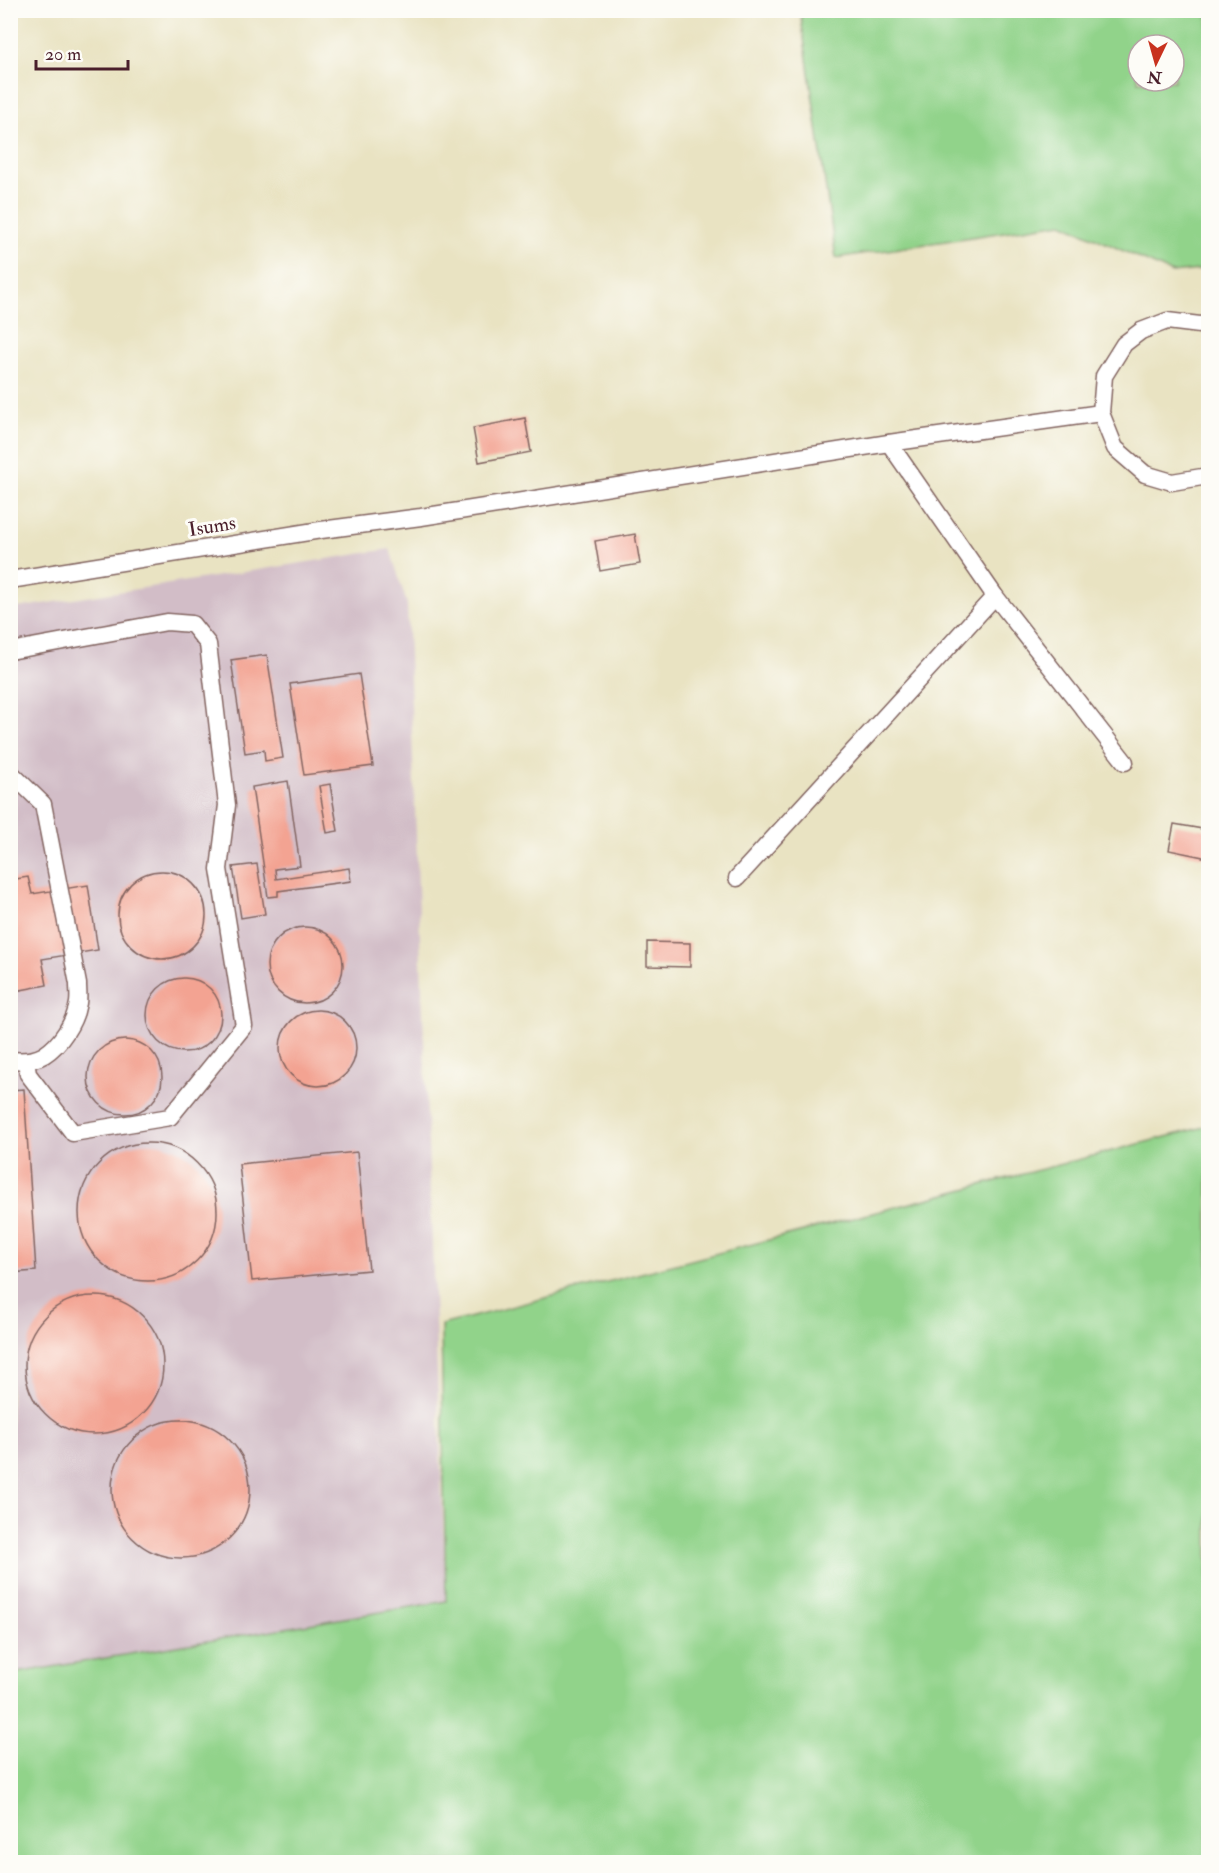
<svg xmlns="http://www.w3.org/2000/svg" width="1219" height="1873" font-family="'IM FELL Double Pica',serif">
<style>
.industrial{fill:#d2bdc7}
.green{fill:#91d38a;stroke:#6e795a;stroke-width:1.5;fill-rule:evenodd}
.building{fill:#f3a392}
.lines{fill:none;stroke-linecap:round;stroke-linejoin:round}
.service-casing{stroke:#826460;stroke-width:19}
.service{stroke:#fff;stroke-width:16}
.labels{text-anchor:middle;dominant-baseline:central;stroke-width:6;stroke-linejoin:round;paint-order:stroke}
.street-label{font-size:20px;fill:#4a1f2b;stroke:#fdfcf7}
</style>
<rect width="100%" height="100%" fill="#fdfcf7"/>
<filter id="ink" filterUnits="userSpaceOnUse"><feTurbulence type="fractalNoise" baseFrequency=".0167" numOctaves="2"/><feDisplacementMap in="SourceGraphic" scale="12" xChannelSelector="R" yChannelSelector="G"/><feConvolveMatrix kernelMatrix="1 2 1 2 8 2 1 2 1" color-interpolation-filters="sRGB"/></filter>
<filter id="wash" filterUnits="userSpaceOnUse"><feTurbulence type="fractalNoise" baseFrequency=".008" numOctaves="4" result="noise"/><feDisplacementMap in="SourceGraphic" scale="24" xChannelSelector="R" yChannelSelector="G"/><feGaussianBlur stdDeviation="1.35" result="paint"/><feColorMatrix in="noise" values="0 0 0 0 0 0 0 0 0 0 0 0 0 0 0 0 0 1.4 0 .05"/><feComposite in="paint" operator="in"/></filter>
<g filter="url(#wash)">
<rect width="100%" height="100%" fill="#e9e3c2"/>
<path class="industrial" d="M390 549 407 604 446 1601 11 1674V609Z"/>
<g class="green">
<path d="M800 11H1208V269L1172 273 1062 223 836 258ZM1138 45H1174V81H1138Z"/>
<path d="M1208 1126V1862H11V1674L446 1601 441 1325Z"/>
</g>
<g id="blocks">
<g class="building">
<path d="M525 418 531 452 479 462 473 428Z"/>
<path d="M635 534 640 564 600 571 595 541Z"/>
<path d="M267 655 283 758 265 761 264 750 245 753 231 660Z"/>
<path d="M359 674 373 766 304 775 290 684Z"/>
<path d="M288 781 300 866 275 869 276 879 349 868 351 881 278 891V896L268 897 252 787Z"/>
<path d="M330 784 338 831 327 833 319 786Z"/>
<path d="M1174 824 1208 830V858L1169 850Z"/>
<path d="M257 864 265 914 241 918 233 867Z"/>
<circle cx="162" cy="915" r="44"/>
<path d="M28 877 32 894 88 885 98 950 42 959 47 985 10 992V880Z"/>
<circle cx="305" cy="965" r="38"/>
<path d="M647 942 690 943V967L647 966Z"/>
<circle cx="184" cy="1015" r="37"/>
<circle cx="318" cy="1048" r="38"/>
<circle cx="125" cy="1077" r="37"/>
<path d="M24 1089 36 1271 10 1273V1090Z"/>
<circle cx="148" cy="1212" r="69"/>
<path d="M357 1152 369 1270 252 1281 239 1164Z"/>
<circle cx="94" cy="1365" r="69"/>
<circle cx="181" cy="1489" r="69"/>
</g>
</g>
</g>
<g filter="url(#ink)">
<use href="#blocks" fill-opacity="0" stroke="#826460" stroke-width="1.5"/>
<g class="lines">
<defs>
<g id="service">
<path d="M1208 326 1167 321 1141 331 1124 344 1104 376 1101 413 1115 448 1145 474 1172 482 1208 476"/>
<path d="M889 443 995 596 1125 762"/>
<path d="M10 580 321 530 421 517 889 443 1101 413"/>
<path d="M10 651 167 622 192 624 208 644 227 805 219 869 244 1026 170 1117 73 1133 28 1074 26 1061"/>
<path d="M10 772 43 804 78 984C78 990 79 997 78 1003 75 1022 60 1045 44 1055 34 1061 21 1061 10 1060"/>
<path d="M737 878 995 596"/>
</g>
</defs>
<use href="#service" class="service-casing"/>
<use href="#service" class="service"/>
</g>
</g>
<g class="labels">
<g class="street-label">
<text transform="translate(212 526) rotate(-9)">Isums</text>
</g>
</g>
<rect width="1219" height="1873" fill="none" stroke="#fdfcf7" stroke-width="36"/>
<g transform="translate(1156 63) rotate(185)"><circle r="28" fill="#fdfcf7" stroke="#b5a4a5" stroke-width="1.5"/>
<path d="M0-4.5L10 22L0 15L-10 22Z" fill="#c8321e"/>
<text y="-9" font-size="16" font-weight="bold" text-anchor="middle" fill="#4a1f2b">N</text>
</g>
<path d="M36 60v9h92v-9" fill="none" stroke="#4a1f2b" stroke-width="3"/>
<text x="45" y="60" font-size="18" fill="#4a1f2b" stroke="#fdfcf7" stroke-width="4.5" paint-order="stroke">20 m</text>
</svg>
